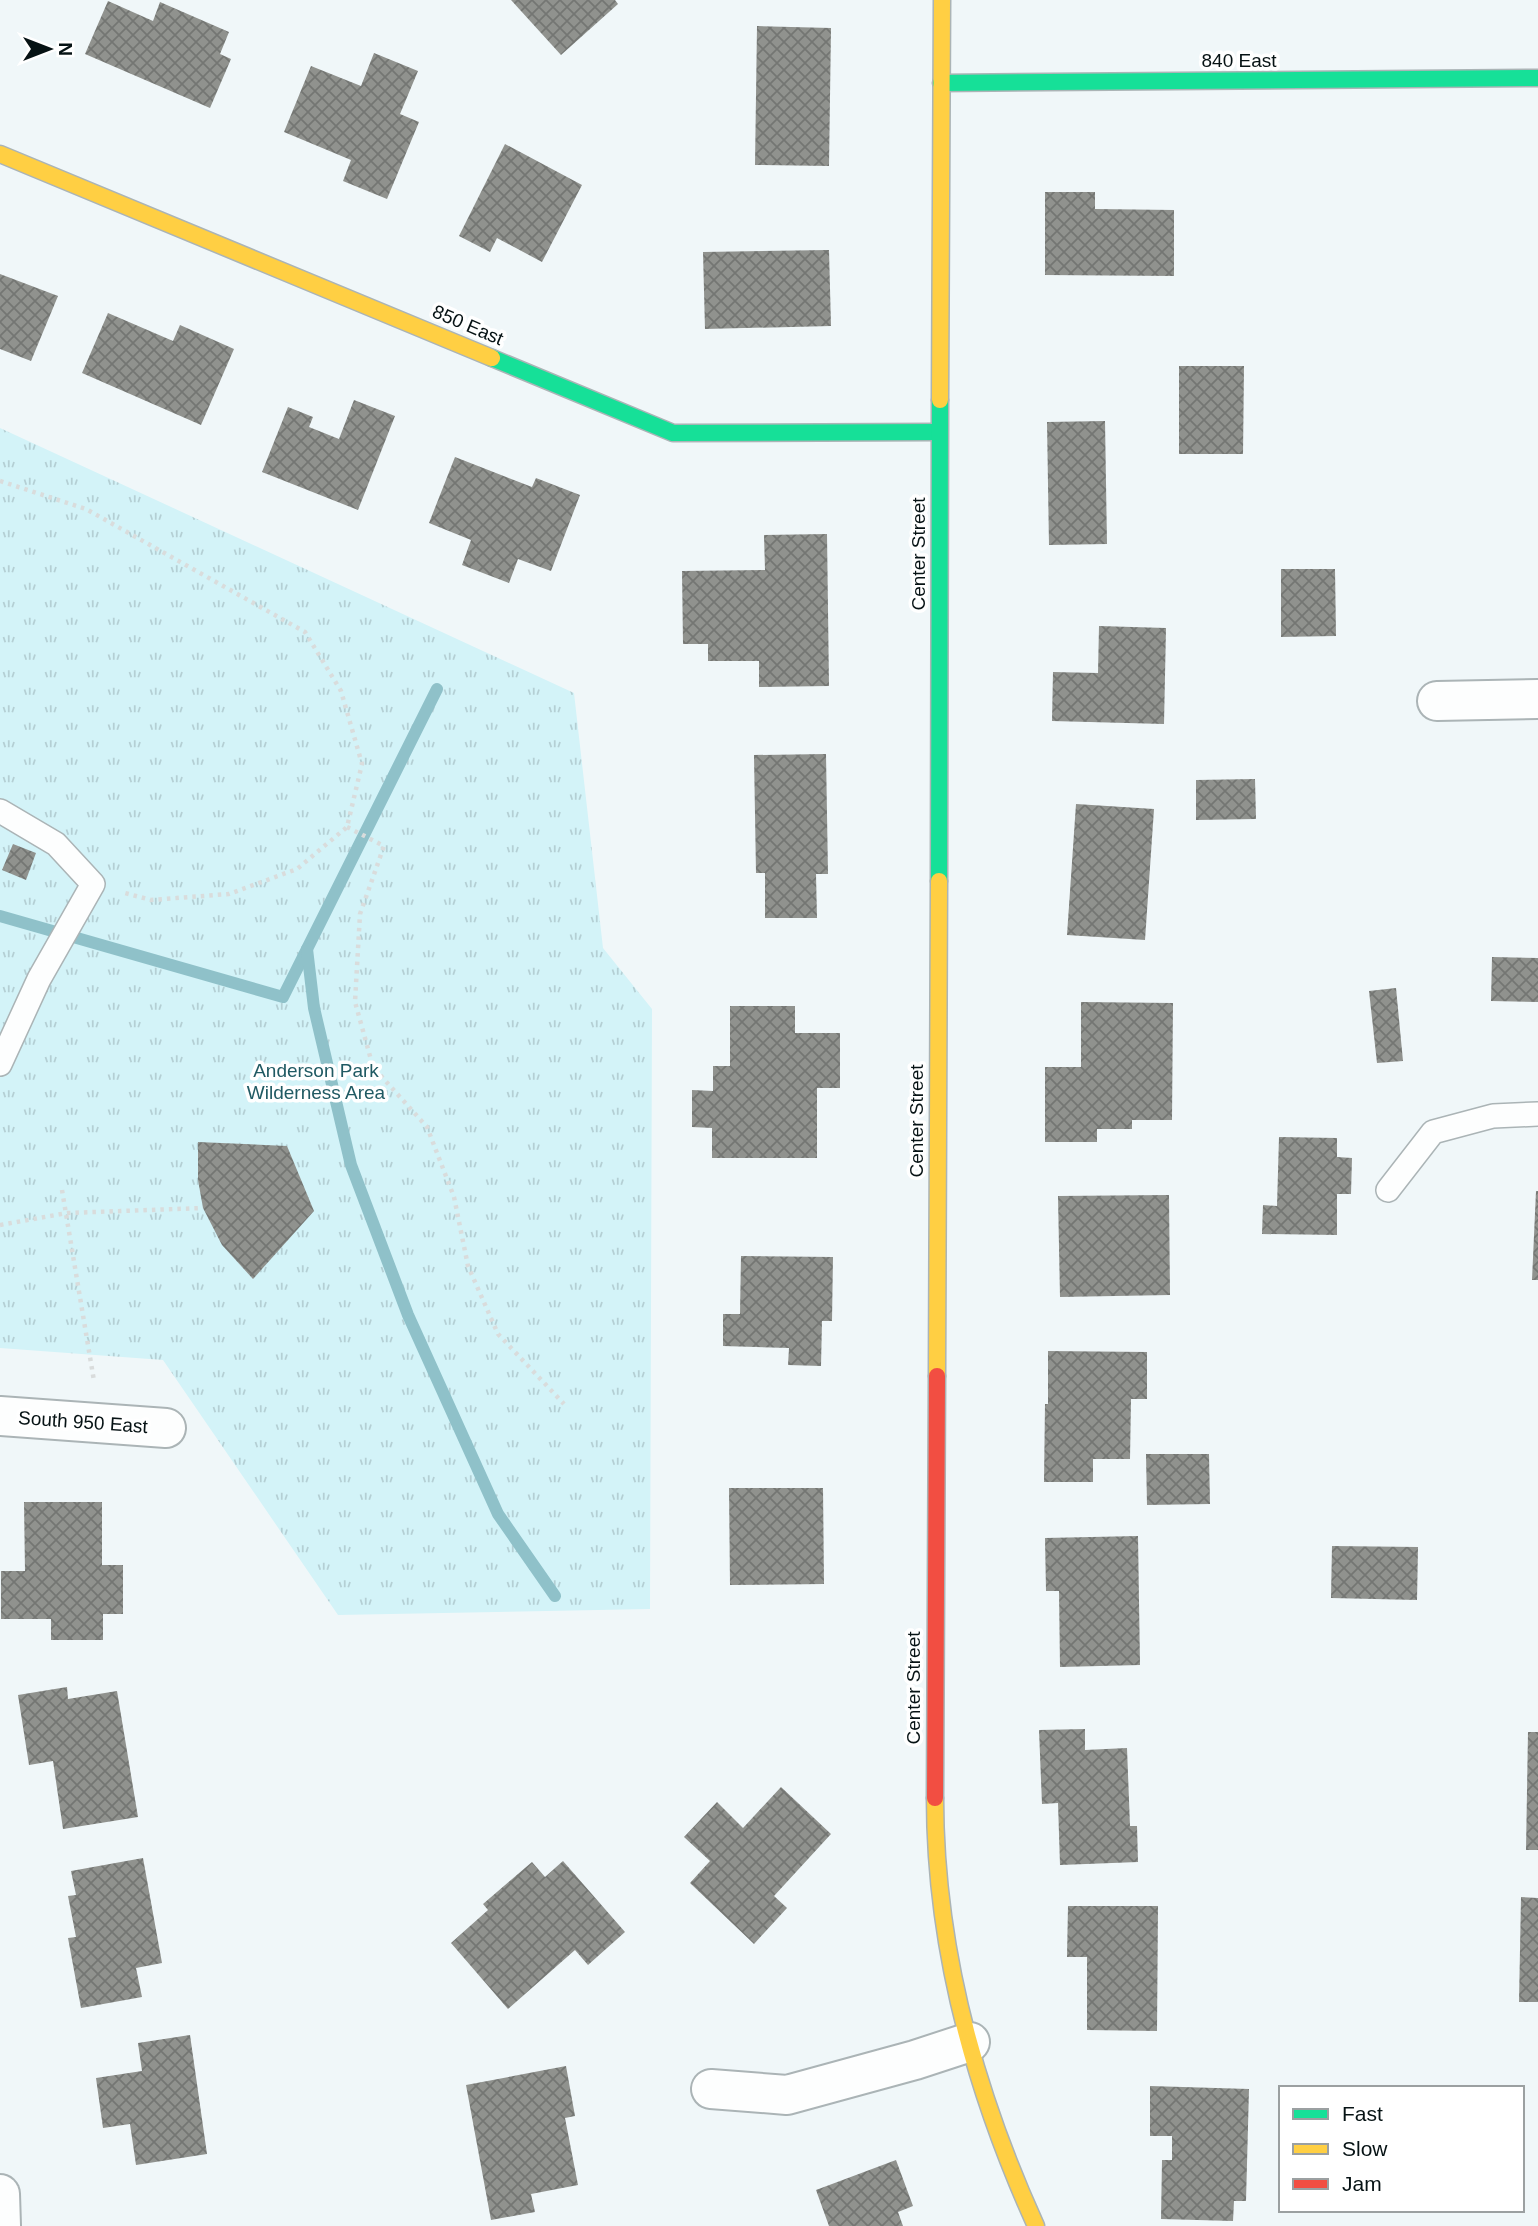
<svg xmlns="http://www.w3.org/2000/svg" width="1538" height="2226" font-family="Arial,sans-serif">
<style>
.park{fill:url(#park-tufts)}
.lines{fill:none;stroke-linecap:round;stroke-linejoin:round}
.stream{stroke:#8fc1c9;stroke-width:12}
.building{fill:url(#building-cross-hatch)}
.lane-casing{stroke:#abb4b6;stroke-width:26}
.street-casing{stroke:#abb4b6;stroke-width:42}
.fast-casing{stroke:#abb4b6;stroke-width:19}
.slow-casing{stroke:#abb4b6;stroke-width:19}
.jam-casing{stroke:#abb4b6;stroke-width:19}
.path{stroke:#d9dcdc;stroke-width:4.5;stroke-dasharray:3.5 5;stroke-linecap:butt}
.lane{stroke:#fdfefe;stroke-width:23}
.street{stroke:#fdfefe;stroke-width:38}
.fast{stroke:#16e098;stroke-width:16}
.slow{stroke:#ffcf43;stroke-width:16}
.jam{stroke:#f24e42;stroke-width:16}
.labels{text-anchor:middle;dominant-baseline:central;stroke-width:7;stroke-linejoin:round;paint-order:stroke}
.street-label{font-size:19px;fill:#061214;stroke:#fff}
.park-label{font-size:19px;fill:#205a63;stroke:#fff}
</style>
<defs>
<pattern id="park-tufts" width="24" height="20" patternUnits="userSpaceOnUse" patternTransform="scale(1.75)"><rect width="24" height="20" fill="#d3f3f8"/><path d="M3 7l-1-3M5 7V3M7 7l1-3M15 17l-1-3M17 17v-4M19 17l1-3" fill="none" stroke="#b4cfd4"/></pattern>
<pattern id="building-cross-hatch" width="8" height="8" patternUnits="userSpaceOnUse" patternTransform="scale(1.75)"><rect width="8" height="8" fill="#90928e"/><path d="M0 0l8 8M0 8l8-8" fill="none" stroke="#747673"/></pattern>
</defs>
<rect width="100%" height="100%" fill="#f0f7f9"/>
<path class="park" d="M0 428 574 693 603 948 652 1009 650 1609 338 1615 163 1360 0 1348Z"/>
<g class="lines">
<g class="stream">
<path d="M0 916 283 997 437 689"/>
<path d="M307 949 314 1008 351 1165 408 1315 498 1514 555 1596"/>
</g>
</g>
<g class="building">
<path d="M511 0H615L618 4 561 55Z"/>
<path d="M108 1 153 21 160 2 229 32 220 54 231 59 210 108 85 54Z"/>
<path d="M757 26 831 28 829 166 755 165Z"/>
<path d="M374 53 418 71 400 114 419 122 387 199 343 181 351 160 284 132 311 66 361 86Z"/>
<path d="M505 144 582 185 542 262 497 238 490 252 459 236Z"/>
<path d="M1045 192H1095V209L1174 210V276L1045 275Z"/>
<path d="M829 250 831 326 705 329 703 252Z"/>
<path d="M0 274 58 296 31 361 0 349Z"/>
<path d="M108 313 173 341 180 325 234 349 201 425 82 373Z"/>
<path d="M1179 366H1244L1243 454H1179Z"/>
<path d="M354 400 395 416 358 510 262 472 288 407 313 417 309 427 339 439Z"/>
<path d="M1105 421 1107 544 1049 545 1047 422Z"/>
<path d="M455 457 532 487 536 478 580 495 551 571 518 559 509 583 462 565 471 540 429 523Z"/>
<path d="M827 534 829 686 759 687V661H708V644H683L682 571 765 570 764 535Z"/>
<path d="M1281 569H1335L1336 636 1281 637Z"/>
<path d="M1099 626 1166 628 1164 724 1052 721 1053 672 1098 673Z"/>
<path d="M826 754 828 874H816L817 918H765V873H756L754 755Z"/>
<path d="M1255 779 1256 819 1196 820V780Z"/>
<path d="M1076 804 1154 809 1145 940 1067 935Z"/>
<path d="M13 844 36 853 26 880 2 870Z"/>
<path d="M1492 957 1538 958V1002L1491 1001Z"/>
<path d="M1396 988 1403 1061 1377 1063 1369 991Z"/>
<path d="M1081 1002 1173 1003 1172 1120H1132V1129H1097V1142H1045V1067H1081Z"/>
<path d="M730 1006H795V1033H840V1088H817V1158H712V1128L692 1127V1090L713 1091V1066H730Z"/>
<path d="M1279 1137 1337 1138V1157L1352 1158 1351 1194H1337V1235L1262 1234 1263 1205 1277 1206Z"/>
<path d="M198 1142 287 1146 314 1211 253 1279 222 1245 203 1208 198 1180Z"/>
<path d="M1536 1191H1538V1280H1532Z"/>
<path d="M1169 1195 1170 1295 1060 1297 1058 1196Z"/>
<path d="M741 1256 833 1257 832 1321H822L821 1366 788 1365 789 1348 723 1346V1314H740Z"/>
<path d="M1048 1351 1147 1352V1399H1131L1130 1459H1093V1482H1044L1045 1404H1048Z"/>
<path d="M1146 1454H1209L1210 1504 1147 1505Z"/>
<path d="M729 1488H823L824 1584 730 1585Z"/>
<path d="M24 1502H102V1565H123V1614H103V1640H51V1619H1V1571H25Z"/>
<path d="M1138 1536 1140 1665 1060 1667 1059 1591H1046L1045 1538Z"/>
<path d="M1332 1546 1418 1547 1417 1600 1331 1598Z"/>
<path d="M67 1687 68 1699 117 1691 138 1817 63 1829 53 1761 29 1765 18 1695Z"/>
<path d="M1085 1729V1750L1127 1748 1130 1826H1137L1138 1862 1060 1865 1058 1803 1042 1804 1039 1730Z"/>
<path d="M1528 1732H1538V1850H1526Z"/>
<path d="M781 1787 831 1834 774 1896 787 1908 754 1944 690 1883 710 1861 684 1837 717 1802 743 1828Z"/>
<path d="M143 1858 162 1963 136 1968 142 1997 81 2008 68 1938 76 1937 68 1896 76 1895 71 1871Z"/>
<path d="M563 1861 625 1932 588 1965 575 1950 508 2009 451 1943 488 1910 483 1904 532 1862 545 1877Z"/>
<path d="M1521 1897 1538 1898V2002H1519Z"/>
<path d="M1068 1906H1158L1157 2031 1087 2030V1957H1067Z"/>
<path d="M190 2035 207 2154 136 2165 130 2124 103 2128 96 2078 142 2071 138 2043Z"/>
<path d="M566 2066 575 2116 565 2118 578 2185 531 2194 535 2212 491 2220 466 2085Z"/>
<path d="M1150 2086 1249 2089 1246 2201H1234L1233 2221 1161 2219 1162 2160H1172V2136H1150Z"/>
<path d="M896 2160 913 2206 898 2212 903 2226H829L816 2190Z"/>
</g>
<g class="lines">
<defs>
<g id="lane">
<path d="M0 811 56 844 93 884 39 979 0 1064"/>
<path d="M1388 1190 1433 1132 1493 1116 1538 1114"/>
</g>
<g id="street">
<path d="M1437 701 1538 699"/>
<path d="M0 1416 166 1428"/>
<path d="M711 2089 787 2095 915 2060 970 2042"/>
<path d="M0 2194 1 2226"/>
</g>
<g id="fast">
<path d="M941 83 1538 78"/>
<path d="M492 358 673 433 939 432"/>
<path d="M939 881 940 400"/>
</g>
<g id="slow">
<path d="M0 154 492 358"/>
<path d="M940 400 942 0"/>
<path d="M937 1376 939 881"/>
<path d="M935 1798C935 1946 975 2092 1036 2226"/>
</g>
<path id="jam" d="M935 1798 937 1376"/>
</defs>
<use href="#lane" class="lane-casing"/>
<use href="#street" class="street-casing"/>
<use href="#fast" class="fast-casing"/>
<use href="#slow" class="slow-casing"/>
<use href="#jam" class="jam-casing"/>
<g class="path">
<path d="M0 481 86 509 305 632 341 691 362 764 347 827 297 869 229 894 151 900 125 893"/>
<path d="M347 827 384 846 360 914 355 1002 373 1067 427 1127 454 1197 468 1266 498 1334 564 1404"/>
<path d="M62 1190 94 1381"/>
<path d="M0 1225 67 1213 203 1208"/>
</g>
<use href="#lane" class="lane"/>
<use href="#street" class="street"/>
<use href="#fast" class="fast"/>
<use href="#slow" class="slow"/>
<use href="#jam" class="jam"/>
</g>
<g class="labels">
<g class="street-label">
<text x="1239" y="60">840 East</text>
<text transform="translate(468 325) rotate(23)">850 East</text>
<text transform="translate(918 554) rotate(-90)">Center Street</text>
<text transform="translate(916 1121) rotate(-90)">Center Street</text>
<text transform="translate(83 1422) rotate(4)">South 950 East</text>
<text transform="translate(913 1688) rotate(-90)">Center Street</text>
</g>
<g class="park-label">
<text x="316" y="1070">Anderson Park<tspan x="316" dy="22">Wilderness Area</tspan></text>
</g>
</g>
<rect x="1279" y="2086" width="245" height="126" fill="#ffffff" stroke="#9ba0a1" stroke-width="2"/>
<rect x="1293" y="2109" width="35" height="10" fill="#16e098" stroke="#9ba0a1" stroke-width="2"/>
<text x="1342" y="2121" font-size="21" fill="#061214">Fast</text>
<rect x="1293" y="2144" width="35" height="10" fill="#ffcf43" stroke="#9ba0a1" stroke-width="2"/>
<text x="1342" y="2156" font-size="21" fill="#061214">Slow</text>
<rect x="1293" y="2179" width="35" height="10" fill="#f24e42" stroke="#9ba0a1" stroke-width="2"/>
<text x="1342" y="2191" font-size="21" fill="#061214">Jam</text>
<g transform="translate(49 49) rotate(90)" stroke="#ffffff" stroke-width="5" paint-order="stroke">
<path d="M0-5L12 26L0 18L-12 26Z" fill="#061214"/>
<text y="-10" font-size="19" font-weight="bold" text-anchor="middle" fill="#061214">N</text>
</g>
</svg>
